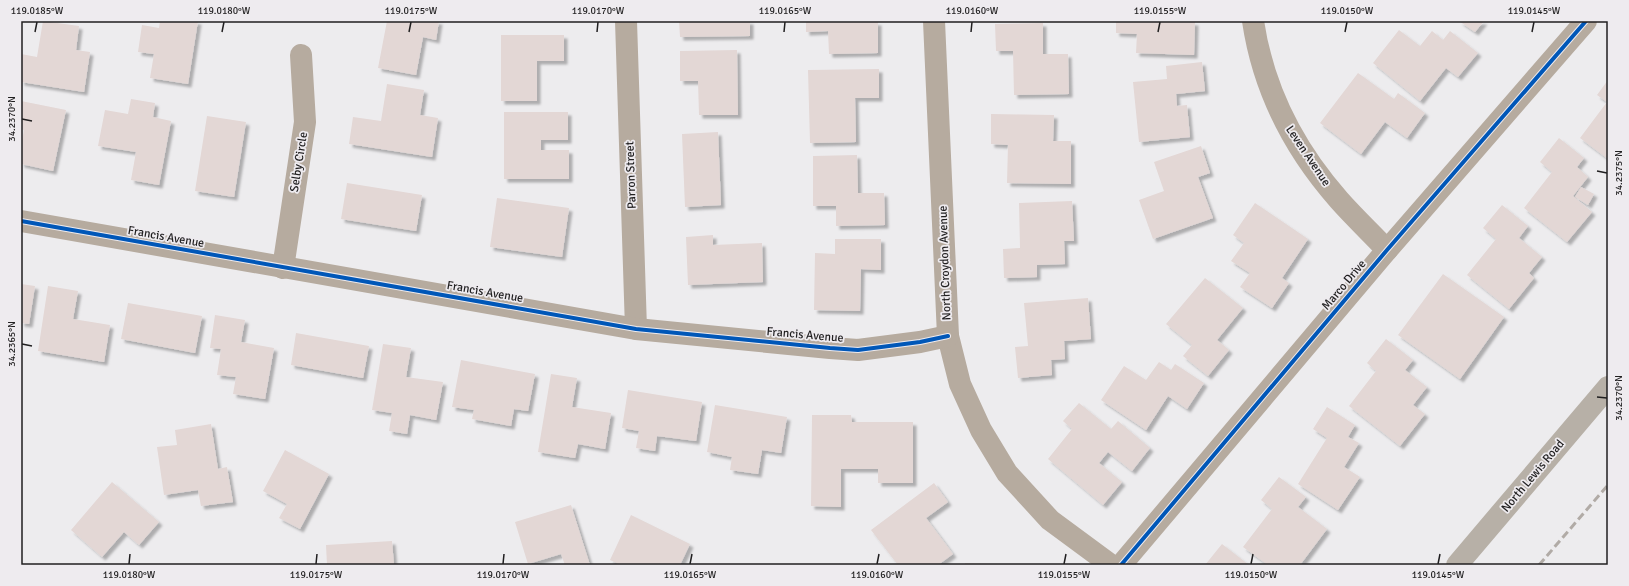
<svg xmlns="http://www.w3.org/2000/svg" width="1629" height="586" font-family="Signika,sans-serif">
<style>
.building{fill:#e3d7d5;filter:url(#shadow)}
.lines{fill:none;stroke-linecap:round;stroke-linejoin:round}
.street{stroke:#b6ab9f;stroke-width:22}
.primary{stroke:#b7b0a7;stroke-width:22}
.rail{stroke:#b1aba6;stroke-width:3;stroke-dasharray:8 4;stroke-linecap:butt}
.cycleway-casing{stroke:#eeebef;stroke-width:6}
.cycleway{stroke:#0057b8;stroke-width:4}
.ticks{fill:none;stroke:#201f20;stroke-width:1.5}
.labels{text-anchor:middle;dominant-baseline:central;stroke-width:3.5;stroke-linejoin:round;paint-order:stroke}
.street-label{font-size:12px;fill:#201f20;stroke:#eeebef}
.neatline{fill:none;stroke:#201f20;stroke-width:1.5}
.ticks-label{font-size:10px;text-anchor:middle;fill:#201f20}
</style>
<defs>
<filter id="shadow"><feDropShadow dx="3.5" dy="3.5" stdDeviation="1" flood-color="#0004"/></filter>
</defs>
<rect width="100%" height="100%" fill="#edecee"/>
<g class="building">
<path d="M43 21 79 26 76 50 90 52 84 92 21 82V54L37 57Z"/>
<path d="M160 21H198L188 84 150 78 154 54 138 52 142 25 159 28Z"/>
<path d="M387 21H439L436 40 423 37 416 75 378 68Z"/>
<path d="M679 21H750V36L680 37Z"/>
<path d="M806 21 878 22V53L829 54 828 31 806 32Z"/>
<path d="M1116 21 1195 22 1194 55 1136 53 1137 34 1116 33Z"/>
<path d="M1459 21H1484L1475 32Z"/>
<path d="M1043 23V54H1068L1069 94 1014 95 1013 51H996L995 24Z"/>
<path d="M1399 30 1420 46 1432 31 1443 40 1450 31 1478 53 1458 77 1446 68 1420 101 1373 63Z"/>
<path d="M501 35H564V61H537V101H501Z"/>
<path d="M737 50 738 115H699L698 81H680V51Z"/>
<path d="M1202 62 1205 91 1176 94 1177 106 1187 105 1190 137 1139 142 1133 82 1167 79 1166 66Z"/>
<path d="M879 69V98H855L856 142 810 143 808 70Z"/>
<path d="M1358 73 1394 99 1398 93 1425 113 1407 138 1385 122 1361 154 1320 123Z"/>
<path d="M1608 80V159L1580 138 1607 102 1597 95Z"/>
<path d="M387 84 424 90 420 115 438 118 432 157 349 144 353 117 381 121Z"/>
<path d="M131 99 155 103 153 117 171 121 159 185 131 180 136 152 98 146 105 110 128 114Z"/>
<path d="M21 101 66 110 53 171 21 164V145L24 130 21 129Z"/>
<path d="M504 112H568V140H541V150H569V179H504Z"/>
<path d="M991 114 1054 115 1053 141H1071V184L1007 183 1008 145 991 144Z"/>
<path d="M207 116 246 122 234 197 195 191Z"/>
<path d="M718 132 721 205 685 207 682 134Z"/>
<path d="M1559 138 1584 158 1577 167 1588 177 1573 196 1592 212 1567 242 1524 208 1552 172 1540 162Z"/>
<path d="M1201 146 1210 173 1198 177 1213 218 1153 239 1139 200 1164 191 1154 162Z"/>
<path d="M857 155 858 193H884L885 225 836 226V206H813V156Z"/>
<path d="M347 183 422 195 416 231 341 219Z"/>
<path d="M1581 187 1594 194 1588 205 1575 197Z"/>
<path d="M497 198 569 208 562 257 490 247Z"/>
<path d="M1072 201 1074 241H1064L1065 264 1037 265V277L1004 278 1003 249 1020 248 1019 203Z"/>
<path d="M1255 203 1308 239 1282 278 1289 283 1272 308 1240 287 1250 273 1231 261 1244 243 1233 235Z"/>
<path d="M1502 205 1528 226 1519 238 1542 257 1529 273 1534 278 1509 309 1467 275 1496 239 1483 228Z"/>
<path d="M713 235V245L762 243 763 282 688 285 686 237Z"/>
<path d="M835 239H881V270L861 269 860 311 814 310 815 253 835 254Z"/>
<path d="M1443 274 1504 317 1460 379 1398 335Z"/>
<path d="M1205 278 1243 308 1217 340 1229 350 1208 376 1183 356 1192 345 1166 324Z"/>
<path d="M21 284 35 286 29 324 21 323Z"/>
<path d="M48 286 78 291 73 319 110 325 104 362 38 351Z"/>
<path d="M1088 298 1091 339 1064 341 1065 359 1051 360 1052 375 1018 378 1015 347 1028 346 1024 303Z"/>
<path d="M128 303 202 316 195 353 121 339Z"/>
<path d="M215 315 245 320 241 342 274 348 265 399 233 394 236 377 217 375 221 349 210 348Z"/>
<path d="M296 333 369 346 363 378 291 365Z"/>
<path d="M1386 339 1413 360 1405 370 1427 387 1413 405 1425 414 1400 446 1349 406 1376 371 1367 363Z"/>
<path d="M383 344 411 348 406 377 443 382 436 420 410 415 407 434 389 431 392 413 372 410Z"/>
<path d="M461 360 535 374 528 411 514 409 511 426 472 419 474 410 452 407Z"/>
<path d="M1159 362 1171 370 1175 364 1204 383 1187 409 1168 396 1146 430 1101 400 1124 366 1146 380Z"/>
<path d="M551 374 577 378 572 407 611 413 605 449 578 444 575 458 538 452Z"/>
<path d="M628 390 702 402 696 441 657 436 655 451 636 448 639 431 622 428Z"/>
<path d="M1079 403 1111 429 1118 421 1150 448 1132 471 1108 452 1099 463 1122 482 1103 505 1048 459 1072 429 1063 421Z"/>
<path d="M715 405 787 417 781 453 762 450 758 474 730 470 732 457 707 452Z"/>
<path d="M1327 407 1355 425 1348 437 1359 443 1344 467 1360 477 1338 510 1298 484 1327 438 1313 429Z"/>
<path d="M812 415H851L852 422H913V483H878V469H841V507L811 506Z"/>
<path d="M211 424 218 469 227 467 233 502 201 506 198 490 164 495 157 447 177 445 175 430Z"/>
<path d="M285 450 329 474 300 529 279 518 287 504 263 491Z"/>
<path d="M1279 477 1306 497 1298 507 1327 529 1300 565H1268L1243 547 1272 509 1261 500Z"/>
<path d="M112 482 159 522 139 545 124 532 102 557 71 530Z"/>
<path d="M934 483 948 502 926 518 953 554 938 565H898L871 530Z"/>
<path d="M571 505 590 565H565L561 554 528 564 515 522Z"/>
<path d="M631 515 690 544 680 565H621L610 560Z"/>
<path d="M392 541 394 565H327L326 545Z"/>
<path d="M1222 544 1249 565H1205Z"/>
<path d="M965 563 999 564V565H965Z"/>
</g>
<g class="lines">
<g class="street">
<path d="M626 21 636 329"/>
<path d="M934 21 948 336 960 384 981 430 1007 473 1050 520 1111 565"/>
<path d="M1253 21C1263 88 1294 149 1339 200 1354 217 1371 233 1387 250"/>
<path d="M21 221 636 329 830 348 858 350 920 342 948 336"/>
<path d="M283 268 305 122 301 55"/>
<path d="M1121 565 1387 250 1586 21"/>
</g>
<path class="primary" d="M1457 565 1608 387"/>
<path class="rail" d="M1539 565 1608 485"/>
<defs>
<g id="cycleway">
<path d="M21 221 636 329 830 348 858 350 920 342 948 336"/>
<path d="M1121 565 1387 250 1586 21"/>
</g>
</defs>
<use href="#cycleway" class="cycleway-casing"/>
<use href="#cycleway" class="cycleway"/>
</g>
<path class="ticks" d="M35 32 37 22M222 32 224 22M409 32 411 22M597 32 598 22M784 32 785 22M971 32 972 22M1158 32 1160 22M1345 32 1347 22M1532 32 1534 22M22 119 32 121M1597 171 1607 173M22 344 32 346M1597 397 1607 398M129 564 130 554M316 564 317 554M503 564 504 554M690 564 692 554M877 564 879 554M1064 564 1066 554M1251 564 1253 554M1438 564 1440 554"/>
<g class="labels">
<g class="street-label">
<text transform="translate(1308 156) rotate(56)">Leven Avenue</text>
<text transform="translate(299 162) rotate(-81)">Selby Circle</text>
<text transform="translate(631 175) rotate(-92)">Parron Street</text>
<text transform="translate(166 237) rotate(10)">Francis Avenue</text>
<text transform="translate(945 263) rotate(-92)">North Croydon Avenue</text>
<text transform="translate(1344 285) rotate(-50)">Marco Drive</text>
<text transform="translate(485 292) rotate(10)">Francis Avenue</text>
<text transform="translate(805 335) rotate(5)">Francis Avenue</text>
<text transform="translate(1533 476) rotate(-50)">North Lewis Road</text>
</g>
</g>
<rect width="1629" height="586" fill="none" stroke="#eeebef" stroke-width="44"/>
<rect x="22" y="22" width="1585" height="542" class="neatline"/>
<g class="ticks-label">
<text x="37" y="14">119.0185°W</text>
<text x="224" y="14">119.0180°W</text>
<text x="411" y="14">119.0175°W</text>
<text x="598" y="14">119.0170°W</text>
<text x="785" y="14">119.0165°W</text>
<text x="972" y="14">119.0160°W</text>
<text x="1160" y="14">119.0155°W</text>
<text x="1347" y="14">119.0150°W</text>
<text x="1534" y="14">119.0145°W</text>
<text transform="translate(11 119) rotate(-90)" y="4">34.2370°N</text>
<text transform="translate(1618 173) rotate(-90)" y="4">34.2375°N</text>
<text transform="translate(11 344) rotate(-90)" y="4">34.2365°N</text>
<text transform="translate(1618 398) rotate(-90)" y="4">34.2370°N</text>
<text x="129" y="578">119.0180°W</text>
<text x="316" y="578">119.0175°W</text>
<text x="503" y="578">119.0170°W</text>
<text x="690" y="578">119.0165°W</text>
<text x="877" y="578">119.0160°W</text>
<text x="1064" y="578">119.0155°W</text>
<text x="1251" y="578">119.0150°W</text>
<text x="1438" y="578">119.0145°W</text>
</g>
</svg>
